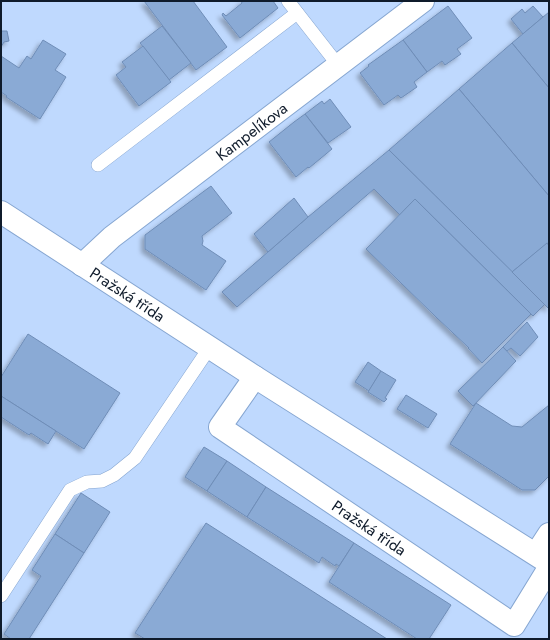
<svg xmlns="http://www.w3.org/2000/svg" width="550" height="640" font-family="Jost,sans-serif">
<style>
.building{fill:#8aaad5;stroke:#6f8db7;filter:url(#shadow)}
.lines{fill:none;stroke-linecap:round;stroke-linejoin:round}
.lane-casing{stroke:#86a6d1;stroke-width:14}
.street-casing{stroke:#86a6d1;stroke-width:24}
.secondary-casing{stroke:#86a6d1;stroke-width:24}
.lane{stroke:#fff;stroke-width:13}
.street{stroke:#fff;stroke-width:22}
.secondary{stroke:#fff;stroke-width:22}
.labels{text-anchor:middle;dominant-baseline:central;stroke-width:3;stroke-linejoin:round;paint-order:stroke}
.street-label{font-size:16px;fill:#0f1b2b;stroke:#f5f8fd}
</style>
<defs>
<filter id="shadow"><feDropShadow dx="-3.5" dy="3.5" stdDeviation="2" flood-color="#0004"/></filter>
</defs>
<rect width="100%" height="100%" fill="#bfd9fe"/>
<g class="building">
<path d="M144 1H193L227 47 196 70Z"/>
<path d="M241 1H273L278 8 240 38 222 15 223 13 226 16 242 3Z"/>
<path d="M448 6 472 38 457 49 461 54 445 65 442 61 427 72 403 40Z"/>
<path d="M533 6 543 17 523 34 511 19 522 9 525 13Z"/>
<path d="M549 12V88L512 43Z"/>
<path d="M162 26 191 63 169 80 140 43Z"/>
<path d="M1 31H7L9 41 4 42 1 47Z"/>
<path d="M43 40 66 54 55 70 66 77 40 119 6 97 7 96 1 92V56L19 68 27 56 31 59Z"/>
<path d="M403 40 427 72 414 82 417 87 401 98 398 95 384 105 360 73 369 66 368 65Z"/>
<path d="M512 43 549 88V196L459 89Z"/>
<path d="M143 46 171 82 139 106 116 75 126 67 122 62Z"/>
<path d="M459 89 549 196V242L512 272 389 150Z"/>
<path d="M330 99 351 127 328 143 305 114 322 101 324 104Z"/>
<path d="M305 114 332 149 309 168 308 167 296 177 269 142 294 122Z"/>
<path d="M389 150 545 304 533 316 415 199 400 215 374 189 237 307 222 292 308 217Z"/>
<path d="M211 186 232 213 202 236 203 241 202 245 226 261 206 290 145 249V235Z"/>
<path d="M294 198 308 217 268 252 254 234Z"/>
<path d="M415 199 531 314 482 363 468 348H469L437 318 366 249Z"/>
<path d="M547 243 549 246V309L512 272Z"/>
<path d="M527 322 538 337 520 356 511 348 507 351 503 347Z"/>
<path d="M28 334 120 393 84 449 1 396V377Z"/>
<path d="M503 347 516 361 473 406 458 391Z"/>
<path d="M368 362 381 371 369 391 355 382Z"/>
<path d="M381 371 396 380 385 398 387 399 384 402 368 392Z"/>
<path d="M406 395 437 414 428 428 397 409Z"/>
<path d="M1 396 56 431 48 444 31 433 29 435 1 417Z"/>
<path d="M476 403 512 426 522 427 549 405V476L535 490H522L450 444Z"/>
<path d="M204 447 227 461 207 491 185 477Z"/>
<path d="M227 461 266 487 247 517 207 491Z"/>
<path d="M266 487 354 543 339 566 336 564 335 566 322 557 319 563 247 517Z"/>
<path d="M81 493 110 512 84 553 55 534Z"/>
<path d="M206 523 387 639H145L135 633Z"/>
<path d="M55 534 84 553 29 639H11L4 634 41 576 32 570Z"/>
<path d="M354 543 451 605 429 639H417L329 582Z"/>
</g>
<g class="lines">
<defs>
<g id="lane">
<path d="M288 1 338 65"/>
<path d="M98 165 297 13"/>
<path d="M1 596 70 490 87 482 102 481 114 475 135 458 210 347"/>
</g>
<g id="street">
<path id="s1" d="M82 265 112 237 423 1"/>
<path id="s2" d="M255 377 220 427 514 625 549 568"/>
<path d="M536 554 549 534"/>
</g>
<g id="secondary">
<path id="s3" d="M1 212 255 377 549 563"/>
</g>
</defs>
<use href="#lane" class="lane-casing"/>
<use href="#street" class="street-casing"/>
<use href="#secondary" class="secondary-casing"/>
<use href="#lane" class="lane"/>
<use href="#street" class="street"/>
<use href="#secondary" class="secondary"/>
</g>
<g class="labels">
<g class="street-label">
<text stroke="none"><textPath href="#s1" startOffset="216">Kampelíkova</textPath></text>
<text stroke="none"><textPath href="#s3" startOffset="151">Pražská třída</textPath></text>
<text stroke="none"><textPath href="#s2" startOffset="241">Pražská třída</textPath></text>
</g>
</g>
<rect width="550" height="640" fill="none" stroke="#0f1b2b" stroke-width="4"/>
</svg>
